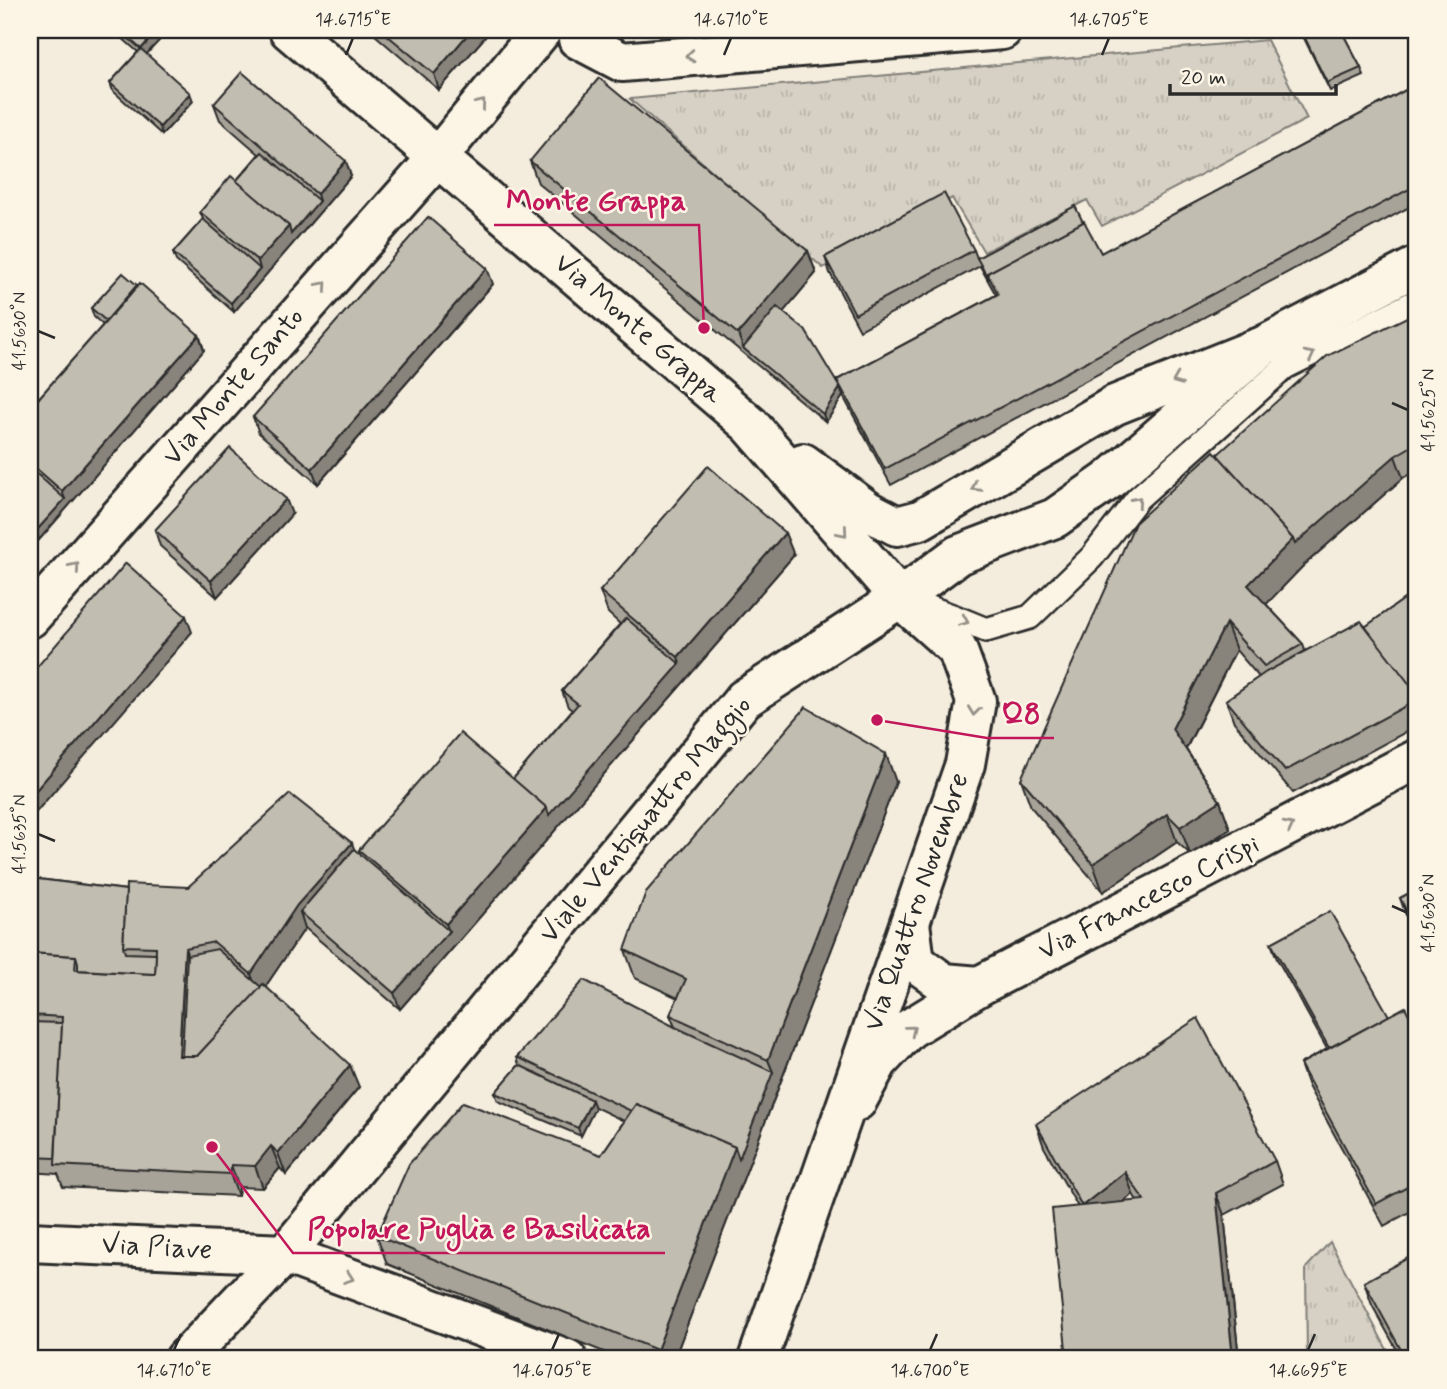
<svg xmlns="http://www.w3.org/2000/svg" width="1447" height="1389" font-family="Mynerve,sans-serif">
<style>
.grass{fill:url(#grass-tufts);stroke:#807e78;stroke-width:2}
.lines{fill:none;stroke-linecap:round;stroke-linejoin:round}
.lane-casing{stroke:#2b2b2b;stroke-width:28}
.street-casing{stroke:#2b2b2b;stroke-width:44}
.secondary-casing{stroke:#2b2b2b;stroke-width:44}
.lane{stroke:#fcf5e5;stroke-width:23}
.street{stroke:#fcf5e5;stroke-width:38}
.secondary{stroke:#fcf5e5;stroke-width:38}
.wall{fill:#a7a398;stroke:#2b2b2b;stroke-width:2;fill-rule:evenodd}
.shaded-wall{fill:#88847c;stroke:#2b2b2b;stroke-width:2}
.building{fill:#c2bdb1;stroke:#2b2b2b;stroke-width:2;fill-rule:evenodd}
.oneway{stroke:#949088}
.ticks{fill:none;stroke:#2b2b2b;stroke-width:2.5}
.labels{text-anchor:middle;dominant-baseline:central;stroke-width:5;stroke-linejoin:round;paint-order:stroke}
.street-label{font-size:28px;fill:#2b2b2b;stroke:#fcf5e5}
.leader{fill:none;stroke:#c2185b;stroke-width:2.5}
.callout-dot{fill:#c2185b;stroke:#fcf5e5;stroke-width:2.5}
.callout-label{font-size:30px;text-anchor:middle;font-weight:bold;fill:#c2185b;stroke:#fcf5e5;stroke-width:5;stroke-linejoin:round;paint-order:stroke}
.neatline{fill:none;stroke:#2b2b2b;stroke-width:2.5}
.ticks-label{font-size:18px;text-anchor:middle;fill:#2b2b2b}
</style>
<defs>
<pattern id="grass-tufts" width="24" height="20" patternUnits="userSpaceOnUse" patternTransform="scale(1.75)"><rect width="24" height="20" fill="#d6d1c4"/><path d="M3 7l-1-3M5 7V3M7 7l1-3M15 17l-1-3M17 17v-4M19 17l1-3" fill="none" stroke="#b8b4a9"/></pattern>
</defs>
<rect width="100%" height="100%" fill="#f4edde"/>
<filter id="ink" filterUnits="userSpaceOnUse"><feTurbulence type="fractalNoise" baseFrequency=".0143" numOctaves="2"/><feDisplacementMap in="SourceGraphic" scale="14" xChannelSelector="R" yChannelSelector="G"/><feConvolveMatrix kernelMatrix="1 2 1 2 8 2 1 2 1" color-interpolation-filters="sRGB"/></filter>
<g filter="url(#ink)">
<g class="grass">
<path d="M1267 40 1307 119 1102 226 1087 200 984 252 952 198 823 268 630 99Z"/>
<path d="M1330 1242 1392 1359H1307L1306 1268Z"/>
</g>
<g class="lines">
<defs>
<path id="lane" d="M917 603 952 616 986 630 1030 617 1092 557 1138 498 1285 367 1417 301"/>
<g id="street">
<path d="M577 30 578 39 622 62 1002 30"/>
<path d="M803 463 868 511 897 526 920 520 1115 405 1258 348"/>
<path d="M30 618 438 157 542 30"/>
<path d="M910 923 915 962 944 983 979 986 1417 759"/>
<path d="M857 1101 878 1062 909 1029 979 986"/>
<path d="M30 1242 285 1254 567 1359"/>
<path d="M185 1359 285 1254 744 699 900 598 750 425 289 30"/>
</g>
<path id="secondary" d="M758 1359 965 764 976 701 957 649 900 598 958 555 1055 518 1109 480 1263 346 1417 266"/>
</defs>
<use href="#lane" class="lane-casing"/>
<use href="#street" class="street-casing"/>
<use href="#secondary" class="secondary-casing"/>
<use href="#lane" class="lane"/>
<use href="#street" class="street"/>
<use href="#secondary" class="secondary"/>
</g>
<g class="wall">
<path d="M113 30H169L146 54 193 101 162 135 113 91 110 83 138 52Z"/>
<path d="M373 30H491L439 90 375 35Z"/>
<path d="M1300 30H1341L1361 68 1364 76 1330 91Z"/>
<path d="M1417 84V203L891 485 843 396 826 422 538 183 530 161 808 251 816 273 783 312 840 388 837 380 996 295 980 266 860 330 830 273 825 257 974 250 977 258 1083 222 1101 253Z"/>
<path d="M214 104 351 176 234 312 176 261 173 253 203 219 200 212 236 181 259 154 220 120Z"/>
<path d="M493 284 318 484 259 433 253 417Z"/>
<path d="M137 285 199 335 204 350 39 540 30 532V389L39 398 103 325 94 317 91 308Z"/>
<path d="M1417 312V470L1403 478 1303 566 1266 604 1303 644 1305 651 1365 627 1417 590V726L1293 793 1234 722 1226 700 1259 677 1236 650 1186 749 1220 801 1230 829 1190 854 1177 842 1103 892 1031 807 1021 779 1217 455Z"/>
<path d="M292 514 217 597 160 546 155 530Z"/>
<path d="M794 555 400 1009 305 928 265 987 359 1087 286 1175 280 1168 263 1188 239 1187 238 1196 63 1187 58 1174 30 1172V878L126 890 188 887 354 849 360 855 359 850 513 779 572 710 568 707 562 691 620 624 608 613 600 591Z"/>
<path d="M896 782 674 1359H621L387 1264 377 1236 601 1155 624 1121 595 1107 581 1136 498 1101 495 1093 519 1065 517 1057 675 1027 670 1015 678 998 635 978 625 950Z"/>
<path d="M1417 889V939L1408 921 1400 898Z"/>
<path d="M1271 943 1389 1016 1417 1030V1208L1384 1226 1308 1086 1300 1064 1327 1049 1277 959Z"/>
<path d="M1036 1124 1275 1161 1283 1184 1224 1215 1239 1359H1067L1078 1207 1044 1147ZM1133 1194 1137 1201 1123 1202Z"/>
<path d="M1364 1282 1417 1359H1402L1372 1305Z"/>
</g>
<g class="shaded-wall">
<path d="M32 30H42L30 44V33Z"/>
<path d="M158 30H169L144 57 141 49Z"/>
<path d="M467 30H491L439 90 434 74 468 34Z"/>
<path d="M190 93 193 101 162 135 160 127Z"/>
<path d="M346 161 351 176 234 312 231 303 260 269 258 261 289 226 319 201 317 194Z"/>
<path d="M808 251 816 273 749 353 743 348 738 334Z"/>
<path d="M487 268 493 284 318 484 312 469Z"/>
<path d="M199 335 204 350 39 540 36 531 65 499 62 491Z"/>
<path d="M840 388 843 396 826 422 823 414Z"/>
<path d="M1395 456 1403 478 1303 566 1258 613 1248 585 1293 539Z"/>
<path d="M286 499 292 514 217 597 211 581Z"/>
<path d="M785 533 794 555 400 1009 394 993 449 931 446 924 547 808 680 664 678 657Z"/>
<path d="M186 616 192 632 30 819V797Z"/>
<path d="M1226 623 1236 650 1182 756 1172 729Z"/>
<path d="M886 754 896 782 674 1359H660L657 1350 735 1147 773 1072 768 1060Z"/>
<path d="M1220 801 1230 829 1190 854 1180 827Z"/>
<path d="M1167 814 1177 842 1103 892 1093 864Z"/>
<path d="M352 843 360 865 300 912 305 928 259 996 251 974 297 905Z"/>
<path d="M185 948 193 970 188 1063 179 1056Z"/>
<path d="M350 1065 359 1087 286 1175 278 1153Z"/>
<path d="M592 1100 595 1108 581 1136 578 1128Z"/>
<path d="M271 1146 280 1168 263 1188 255 1166Z"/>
<path d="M231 1165 239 1187 238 1196 230 1174Z"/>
<path d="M1125 1172 1133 1194 1090 1229 1082 1206Z"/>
<path d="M1216 1193 1224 1215 1239 1359H1233Z"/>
</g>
<g class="building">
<path d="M119 30H158L141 49Z"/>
<path d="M381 30H464L468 34 434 74Z"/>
<path d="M1301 30H1341L1361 68 1327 83Z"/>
<path d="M141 49 190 93 160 127 110 83Z"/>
<path d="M242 72 346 161 317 194 214 104Z"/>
<path d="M599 78 808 251 738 334 530 161Z"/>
<path d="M1417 84V185L885 469 837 380 998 294 987 273 1084 221 1101 253Z"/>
<path d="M262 152 319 201 291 234 289 226 236 181Z"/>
<path d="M231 176 289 226 258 261 200 212Z"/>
<path d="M944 193 974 250 855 314 825 257Z"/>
<path d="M1075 206 1083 222 987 273 989 280 977 258Z"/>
<path d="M428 217 487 268 312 469 253 417Z"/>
<path d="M203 219 260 269 231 303 173 253Z"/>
<path d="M123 273 137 285 106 321 91 308Z"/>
<path d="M140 283 199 335 62 491 30 463V408Z"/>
<path d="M777 307 805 330 840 388 823 414 743 348Z"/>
<path d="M1417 312V443L1395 456 1295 544 1293 539 1217 455 1327 356Z"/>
<path d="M30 389 39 398 30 408Z"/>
<path d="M230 448 286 499 211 581 155 530Z"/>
<path d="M1214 451 1293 539 1248 585 1303 644 1264 666 1226 623 1172 729 1220 801 1180 827 1167 814 1093 864 1021 779 1135 523Z"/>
<path d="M708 466 785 533 678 657 600 591Z"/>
<path d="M30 468 65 499 36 531 30 526Z"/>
<path d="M126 563 186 616 30 797V675Z"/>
<path d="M1417 590V694L1365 627Z"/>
<path d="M626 618 680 664 549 815 547 808 513 779 578 704 562 691Z"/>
<path d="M1361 621 1417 694V700L1285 771 1226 700 1266 672Z"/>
<path d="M806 707 886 754 768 1060 670 1015 686 979 625 950 646 892Z"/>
<path d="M460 733 547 808 446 924 359 850Z"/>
<path d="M290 794 352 843 297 905 251 974 214 942 185 948 179 1056H197L263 984 350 1065 278 1153 271 1146 255 1166 231 1165 230 1174 55 1165 62 1017 30 1015V953L76 956 75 970 155 974 156 947 123 946 126 884 188 887Z"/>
<path d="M354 849 449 931 394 993 300 912Z"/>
<path d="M30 878 126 890 123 946 125 953 156 954 155 974 78 970V963L76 956 30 953Z"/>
<path d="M1417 889V932L1400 898Z"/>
<path d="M1330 911 1389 1016 1329 1048 1271 943Z"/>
<path d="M217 949 261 987 197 1056H182L187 955Z"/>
<path d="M584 980 675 1027 773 1072 739 1159 735 1147 636 1104 631 1111 517 1057Z"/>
<path d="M1405 1007 1417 1030V1182L1376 1204 1300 1064Z"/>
<path d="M1198 1018 1275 1161 1216 1193 1233 1359H1099V1358L1067 1359 1052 1209 1082 1206 1036 1124ZM1125 1172 1144 1200 1082 1206Z"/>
<path d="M30 1022 62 1023 55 1158 30 1157Z"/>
<path d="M519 1065 592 1100 578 1128 495 1093Z"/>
<path d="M463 1102 601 1155 636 1104 735 1147 657 1350 377 1236 409 1164Z"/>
<path d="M1417 1253V1359H1406L1364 1282Z"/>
<path d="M30 1349 39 1359H30Z"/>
</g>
<defs><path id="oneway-chevron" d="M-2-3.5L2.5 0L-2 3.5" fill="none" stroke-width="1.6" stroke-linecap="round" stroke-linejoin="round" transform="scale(1.75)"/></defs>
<g class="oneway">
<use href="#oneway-chevron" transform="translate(690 56) rotate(175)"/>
<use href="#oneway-chevron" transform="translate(481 104) rotate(-50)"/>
<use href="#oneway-chevron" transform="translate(323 286) rotate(-49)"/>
<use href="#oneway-chevron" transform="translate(1310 355) rotate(-27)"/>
<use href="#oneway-chevron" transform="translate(1177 380) rotate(158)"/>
<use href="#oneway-chevron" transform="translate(976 487) rotate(149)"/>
<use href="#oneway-chevron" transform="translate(1137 501) rotate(-48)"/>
<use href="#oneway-chevron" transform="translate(843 532) rotate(49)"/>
<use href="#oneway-chevron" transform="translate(75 567) rotate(-49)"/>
<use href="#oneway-chevron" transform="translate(964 621) rotate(23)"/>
<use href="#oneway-chevron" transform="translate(974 711) rotate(97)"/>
<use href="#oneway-chevron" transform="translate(1289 826) rotate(-27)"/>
<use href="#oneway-chevron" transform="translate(911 1030) rotate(-39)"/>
<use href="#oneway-chevron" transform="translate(349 1278) rotate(20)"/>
</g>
</g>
<path class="ticks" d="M346 55 353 38M724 55 731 38M1102 55 1109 38M38 331 55 338M1392 403 1408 410M38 834 55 841M1392 906 1408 913M174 1350 181 1334M552 1350 559 1334M930 1350 937 1334M1308 1350 1315 1334"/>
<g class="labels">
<g class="street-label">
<text transform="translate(638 329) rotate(41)">Via Monte Grappa</text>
<text transform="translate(234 387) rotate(-49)">Via Monte Santo</text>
<text transform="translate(646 820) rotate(-50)">Viale Ventiquattro Maggio</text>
<text transform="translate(1149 898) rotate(-27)">Via Francesco Crispi</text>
<text transform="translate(917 902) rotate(-71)">Via Quattro Novembre</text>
<text transform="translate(157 1248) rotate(3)">Via Piave</text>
</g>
</g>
<path class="leader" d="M704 328L699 225H494M877 720L987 738H1054M212 1147L293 1253H665"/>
<g class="callout-dot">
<circle cx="704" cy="328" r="7"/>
<circle cx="877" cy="720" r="7"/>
<circle cx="212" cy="1147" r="7"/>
</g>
<g class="callout-label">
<text x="596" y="210">Monte Grappa</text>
<text x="1021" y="723">Q8</text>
<text x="479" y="1238">Popolare Puglia e Basilicata</text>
</g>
<rect width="1447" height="1389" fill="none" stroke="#fcf5e5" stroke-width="77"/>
<path d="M1170 84v10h166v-10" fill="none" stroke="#2b2b2b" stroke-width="3.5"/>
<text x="1181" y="84" font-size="21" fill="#2b2b2b" stroke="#fcf5e5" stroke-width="5" paint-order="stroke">20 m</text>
<rect x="38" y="38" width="1370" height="1312" class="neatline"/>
<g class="ticks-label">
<text x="353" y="25">14.6715°E</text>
<text x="731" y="25">14.6710°E</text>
<text x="1109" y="25">14.6705°E</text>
<text transform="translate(19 331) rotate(-90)" y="6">41.5630°N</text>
<text transform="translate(1428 410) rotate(-90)" y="6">41.5625°N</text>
<text transform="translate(19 834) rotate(-90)" y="6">41.5635°N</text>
<text transform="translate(1428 913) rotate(-90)" y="6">41.5630°N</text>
<text x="174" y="1376">14.6710°E</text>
<text x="552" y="1376">14.6705°E</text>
<text x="930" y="1376">14.6700°E</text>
<text x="1308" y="1376">14.6695°E</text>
</g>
</svg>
